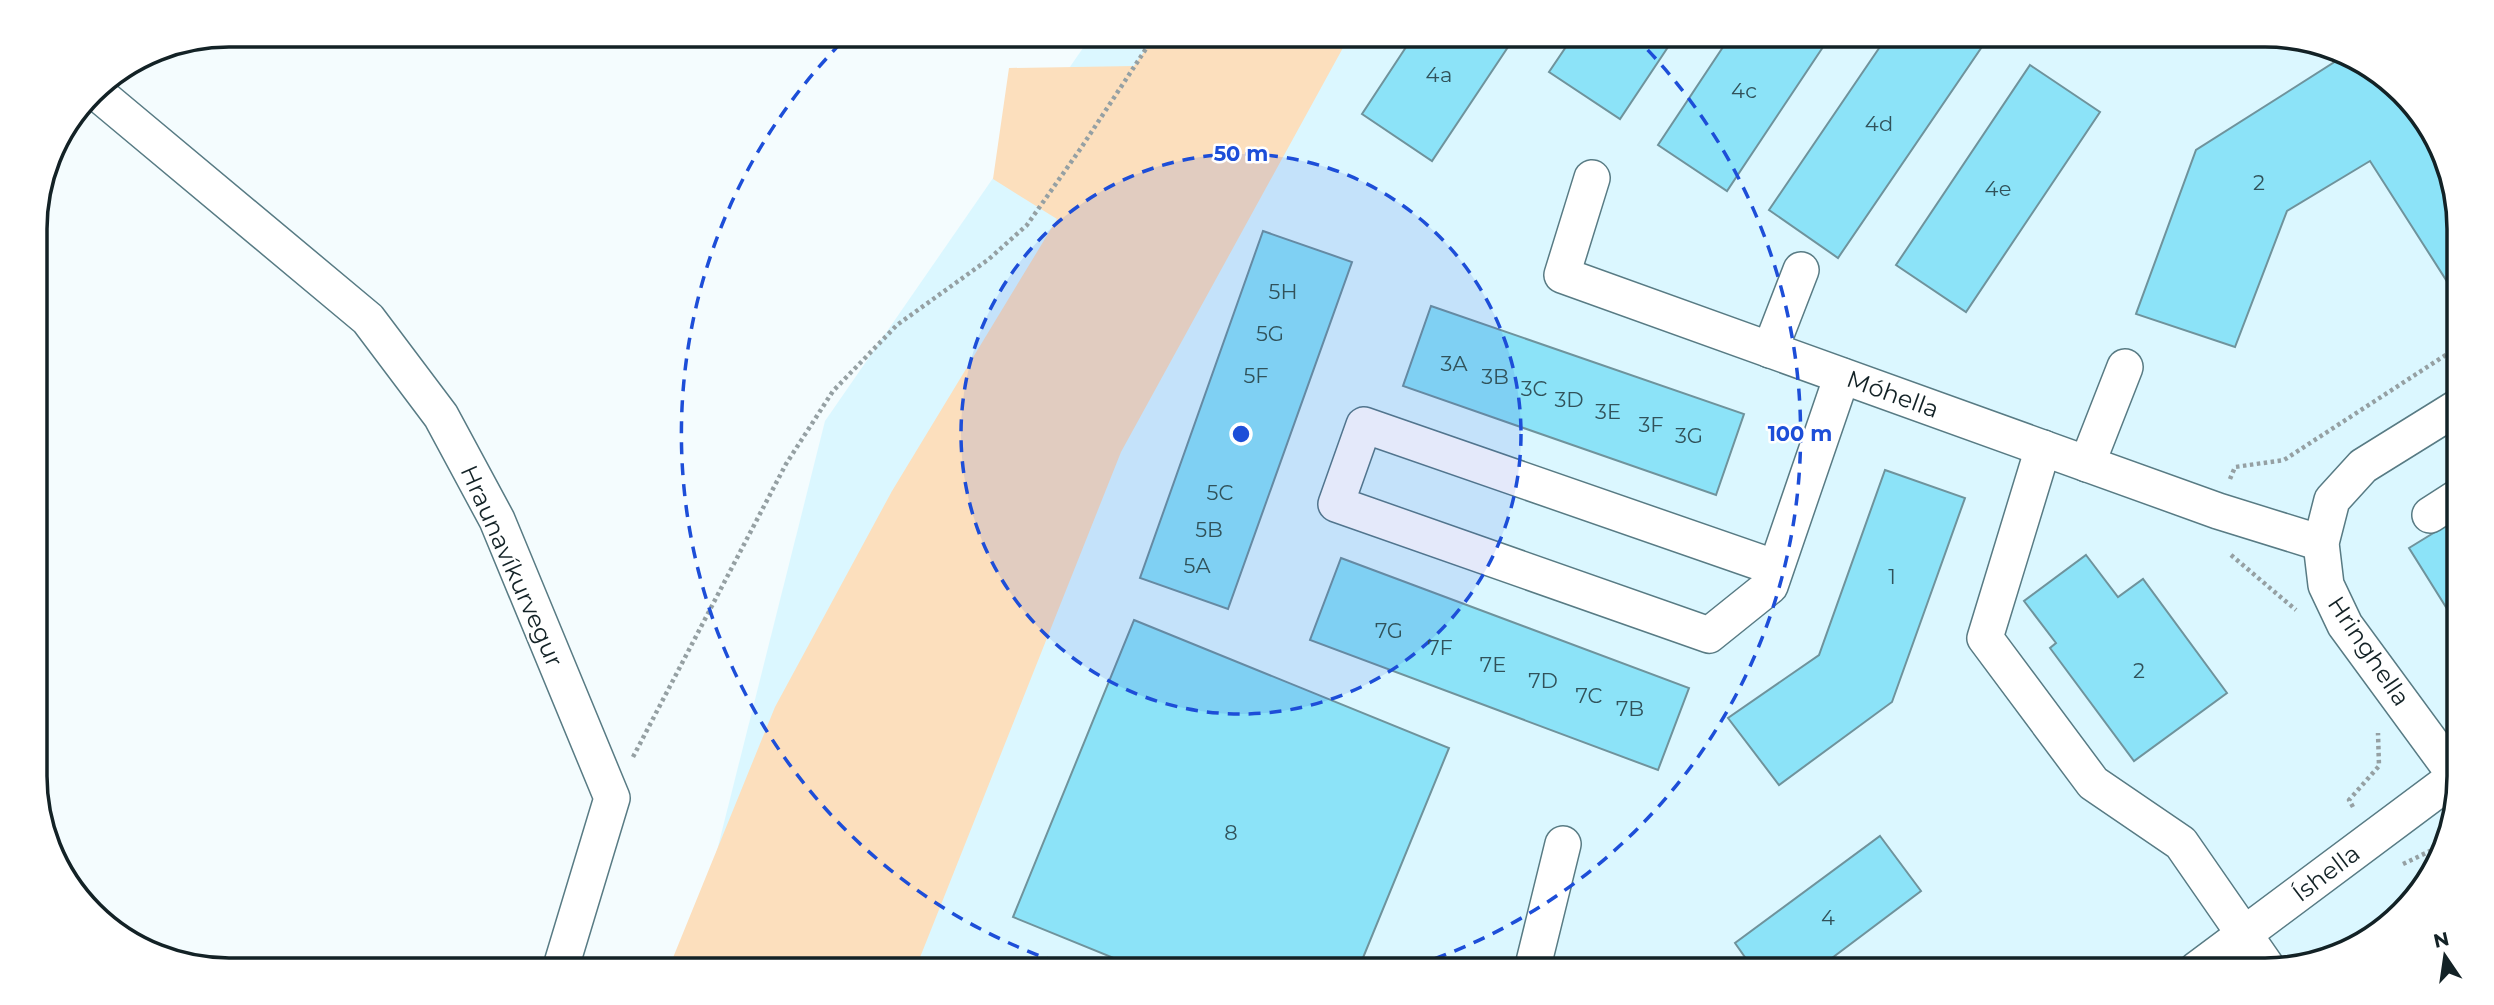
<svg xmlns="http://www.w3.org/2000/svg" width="2494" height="1005" font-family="Montserrat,sans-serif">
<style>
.built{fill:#dbf7ff}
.green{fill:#fcdfbd}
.building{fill:#8ce3f8;stroke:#6f939c;stroke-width:2}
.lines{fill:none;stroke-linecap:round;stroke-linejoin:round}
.minor-casing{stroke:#587b84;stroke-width:38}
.path{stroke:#95a0a3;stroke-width:4.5;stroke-dasharray:3.5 3.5;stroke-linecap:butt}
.minor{stroke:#fff;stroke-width:35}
.ring{fill:none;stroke:#1d4ed8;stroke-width:3.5;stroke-dasharray:12 9}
.labels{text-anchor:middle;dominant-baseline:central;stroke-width:5;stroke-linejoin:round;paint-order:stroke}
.number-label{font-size:21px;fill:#31525a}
.street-label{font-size:24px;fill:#132226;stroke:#fff}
.rim{fill:none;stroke:#132226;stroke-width:3.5}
.centre{fill:#1d4ed8;stroke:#fff;stroke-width:3.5}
.ring-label{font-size:21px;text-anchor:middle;font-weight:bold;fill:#1d4ed8;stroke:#fff;stroke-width:5;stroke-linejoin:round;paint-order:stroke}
</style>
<rect width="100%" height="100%" fill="#f4fcfe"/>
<path class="built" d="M1092 35H2265L2327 45 2411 102 2457 204 2459 776 2449 838 2383 930 2277 970H687L825 421Z"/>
<path class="green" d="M1156 35H1350L1121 452 915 970H668L775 707 892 491 1057 219 993 179 1009 68 1134 66Z"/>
<g class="building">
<path d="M1414 35H1516L1432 161 1362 114Z"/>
<path d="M1574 35H1676L1620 119 1549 72Z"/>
<path d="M1731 35H1831L1727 191 1658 145Z"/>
<path d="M1888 35H1990L1838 258 1769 210Z"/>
<path d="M2344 56 2411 102 2457 204V277L2448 283 2370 161 2287 211 2235 347 2136 314 2196 150Z"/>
<path d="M2030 65 2100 112 1966 312 1896 265Z"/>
<path d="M1263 231 1352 262 1228 609 1140 578Z"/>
<path d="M1431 306 1744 414 1716 495 1403 386Z"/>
<path d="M1885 470 1965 498 1892 702 1779 785 1728 718 1819 655Z"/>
<path d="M2458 518 2459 628 2409 548Z"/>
<path d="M2086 555 2118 597 2143 579 2227 693 2134 761 2050 648 2056 643 2024 601Z"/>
<path d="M1341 558 1689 688 1658 770 1310 640Z"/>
<path d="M1134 620 1449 748 1358 970H1143L1013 917Z"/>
<path d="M1880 836 1921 891 1816 970H1754L1735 943Z"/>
</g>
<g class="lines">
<defs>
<g id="minor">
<path d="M95 91 368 319 441 416 497 520 612 798 560 970"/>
<path d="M1592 178 1562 275 2218 511 2321 543"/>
<path d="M1770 350 1801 270"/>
<path d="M2458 407 2363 466 2332 500 2321 543 2326 585 2345 625 2458 779"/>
<path d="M2043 448 1985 638 2093 783 2181 843 2269 970"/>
<path d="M2087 464 2125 367"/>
<path d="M2430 515 2458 497"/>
<path d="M1776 568 1364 425 1336 504 1709 635 1770 586 1842 376"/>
<path d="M1532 970 1563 844"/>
<path d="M2196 970 2456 776"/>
</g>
</defs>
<use href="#minor" class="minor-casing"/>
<g class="path">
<path d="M2230 479 2235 467 2284 460 2458 347"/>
<path d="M2231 555 2296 610"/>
<path d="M633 757 786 464 833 391 897 325 989 259 1027 225 1081 148 1155 35"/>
<path d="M2353 807 2349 800 2379 766 2378 733"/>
<path d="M2403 864 2430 851 2438 854"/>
</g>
<use href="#minor" class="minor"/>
</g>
<circle cx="1241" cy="434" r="280" fill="#1d4ed8" fill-opacity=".12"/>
<g class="ring">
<circle cx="1241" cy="434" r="280"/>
<path d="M1078 969A559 559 0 0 1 849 35M1633 35A559 559 0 0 1 1404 969"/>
</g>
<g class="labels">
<g class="number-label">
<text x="1439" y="74">4a</text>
<text x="1744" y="90">4c</text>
<text x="1879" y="123">4d</text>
<text x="2259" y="182">2</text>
<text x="1998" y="188">4e</text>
<text x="1283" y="291">5H</text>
<text x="1270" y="333">5G</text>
<text x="1454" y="363">3A</text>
<text x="1256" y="375">5F</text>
<text x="1495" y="376">3B</text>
<text x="1534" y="388">3C</text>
<text x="1569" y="399">3D</text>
<text x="1608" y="411">3E</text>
<text x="1651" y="424">3F</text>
<text x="1689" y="435">3G</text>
<text x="1220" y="492">5C</text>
<text x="1209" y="529">5B</text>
<text x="1197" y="565">5A</text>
<text x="1892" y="576">1</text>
<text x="1389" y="630">7G</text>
<text x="1440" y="647">7F</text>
<text x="1493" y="664">7E</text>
<text x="2139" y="670">2</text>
<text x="1543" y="680">7D</text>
<text x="1589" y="695">7C</text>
<text x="1630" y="708">7B</text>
<text x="1231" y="832">8</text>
<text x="1828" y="917">4</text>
</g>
<g class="street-label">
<text transform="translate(1893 394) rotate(20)">Móhella</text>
<text transform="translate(512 566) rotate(66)">Hraunavíkurvegur</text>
<text transform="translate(2369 651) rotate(56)">Hringhella</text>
<text transform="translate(2326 873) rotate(-37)">Íshella</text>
</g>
</g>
<path d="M0 0H2494V1005H0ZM229 47H2265A182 182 0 0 1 2447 229V776A182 182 0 0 1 2265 958H229A182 182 0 0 1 47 776V229A182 182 0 0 1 229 47Z" fill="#fff" fill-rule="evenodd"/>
<path class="rim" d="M229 47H2265A182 182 0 0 1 2447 229V776A182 182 0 0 1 2265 958H229A182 182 0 0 1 47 776V229A182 182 0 0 1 229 47Z"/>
<circle cx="1241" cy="434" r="10" class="centre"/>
<g class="ring-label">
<text x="1241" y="161">50 m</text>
<text x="1800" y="441">100 m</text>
</g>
<g transform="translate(2445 956) rotate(347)" stroke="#ffffff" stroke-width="5" paint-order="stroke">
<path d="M0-5L12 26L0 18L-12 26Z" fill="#132226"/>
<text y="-10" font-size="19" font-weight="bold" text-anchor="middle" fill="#132226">N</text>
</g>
</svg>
